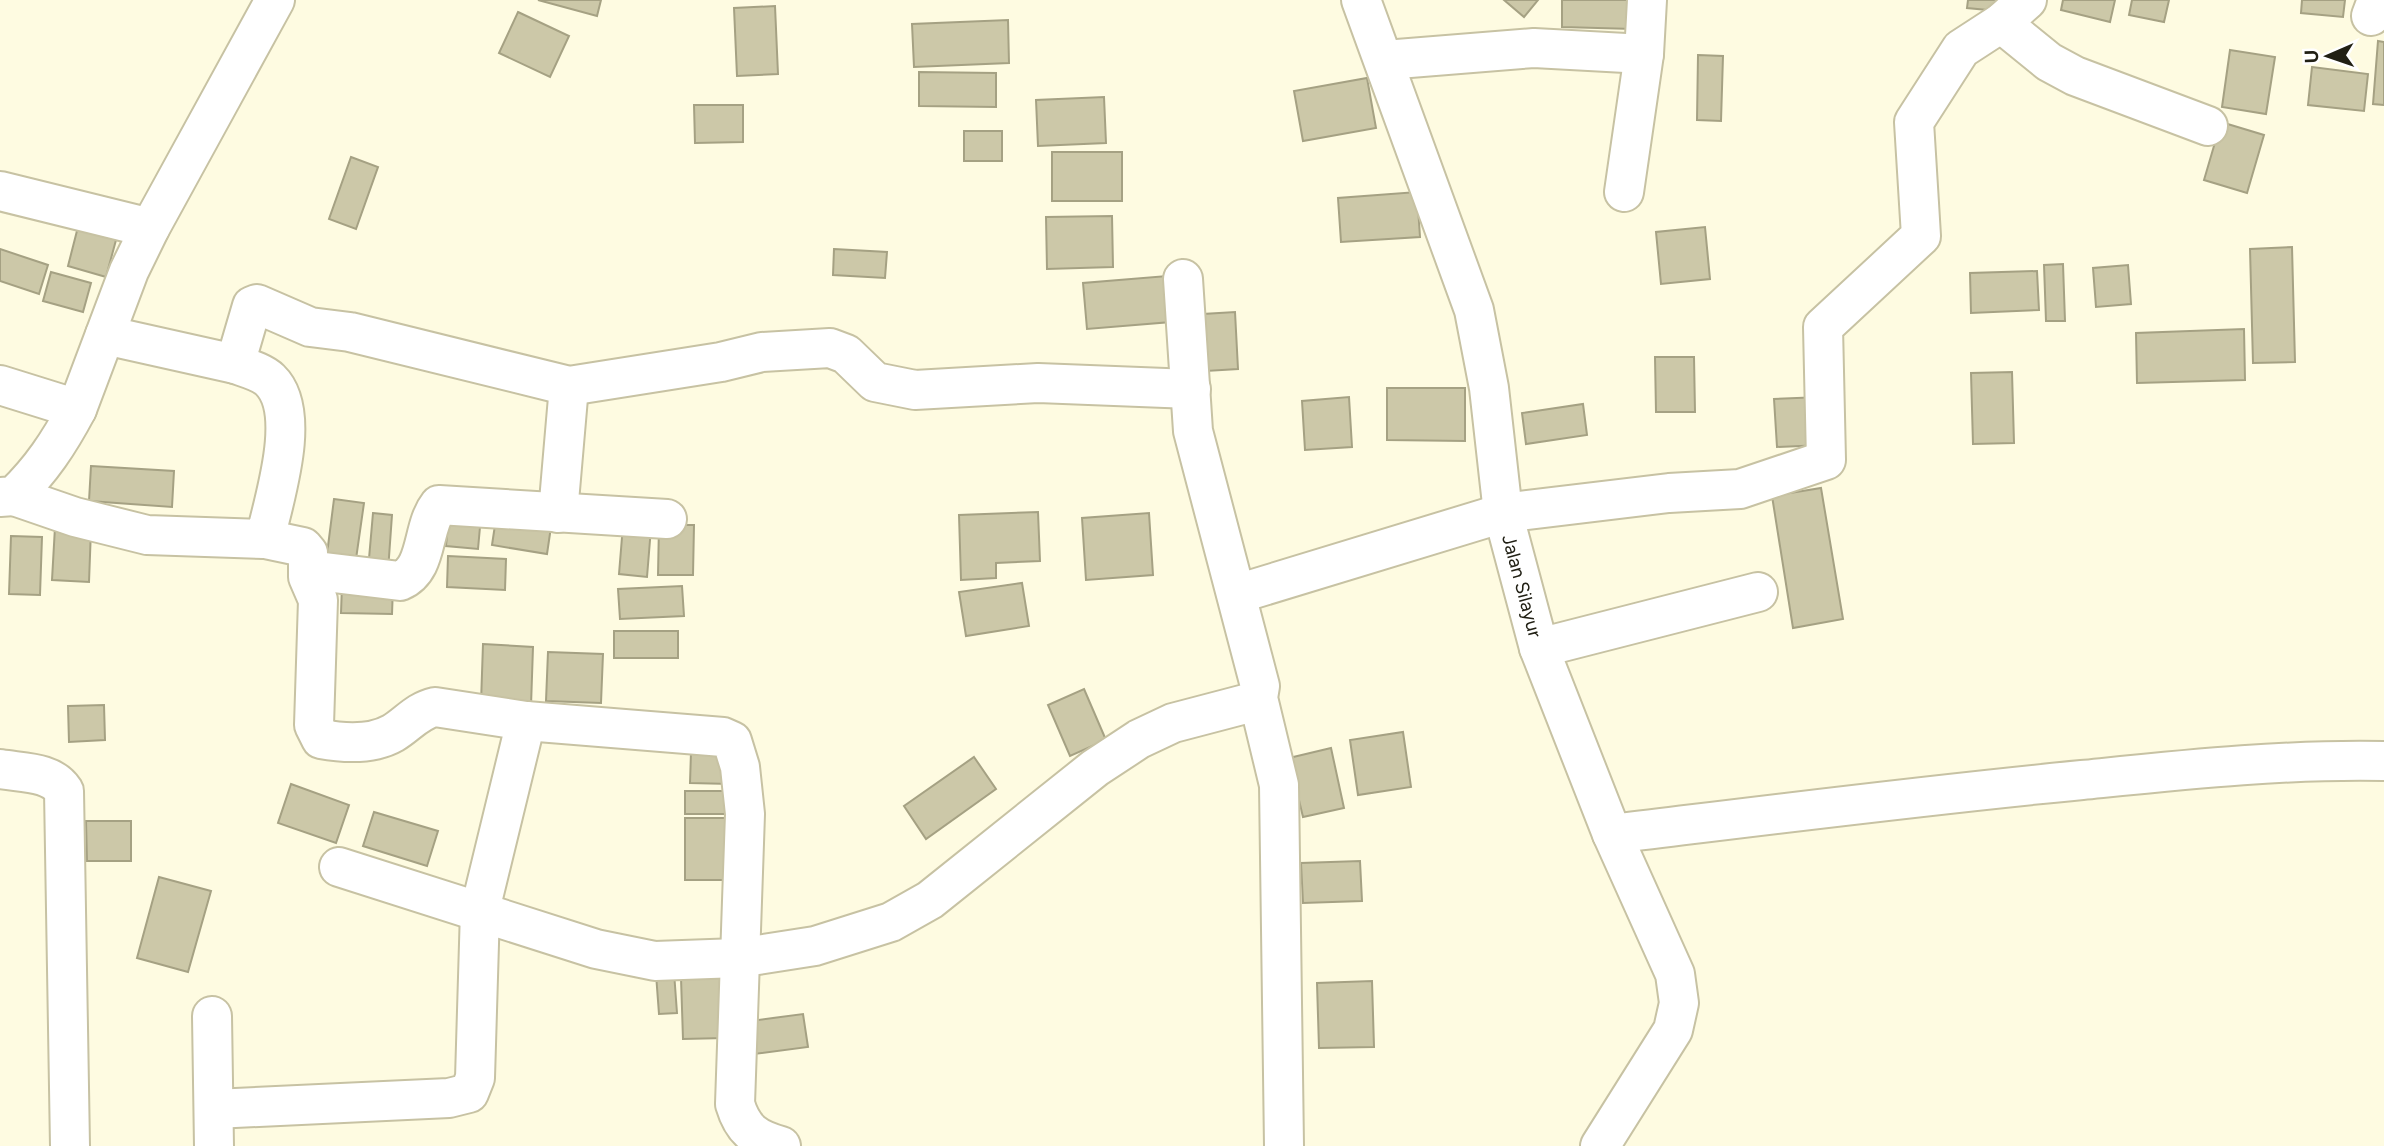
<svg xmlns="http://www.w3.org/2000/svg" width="2384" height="1146" font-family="Figtree,sans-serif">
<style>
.building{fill:#ccc8a8;stroke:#a5a183;stroke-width:2}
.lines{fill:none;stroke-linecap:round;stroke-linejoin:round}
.minor-casing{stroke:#c7c2a3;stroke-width:42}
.minor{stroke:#fff;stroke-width:38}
.labels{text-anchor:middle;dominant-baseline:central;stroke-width:7;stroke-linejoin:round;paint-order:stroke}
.street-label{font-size:19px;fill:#212014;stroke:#fff}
</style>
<rect width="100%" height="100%" fill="#fefbe1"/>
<g class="building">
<path d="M538 0H601L597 16Z"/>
<path d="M1504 0H1538L1524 17Z"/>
<path d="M1562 0H1633V29L1562 27Z"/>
<path d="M1968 0H2014L2009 12 1967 8Z"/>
<path d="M2063 0H2115L2110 22 2061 10Z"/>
<path d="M2132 0H2169L2164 22 2129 15Z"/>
<path d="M2302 0H2345L2343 17 2301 13Z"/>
<path d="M775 6 778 74 737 76 734 8Z"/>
<path d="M518 12 569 36 550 77 499 53Z"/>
<path d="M1008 20 1009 63 914 67 912 24Z"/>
<path d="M2378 41 2384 42V105L2373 104Z"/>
<path d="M2230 50 2275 57 2266 114 2222 107Z"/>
<path d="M1698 55 1723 56 1721 121 1697 120Z"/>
<path d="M2312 67 2368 74 2364 111 2308 105Z"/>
<path d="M919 72 996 73V107L919 106Z"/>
<path d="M1367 78 1376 128 1303 141 1294 91Z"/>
<path d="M1104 97 1106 143 1038 146 1036 100Z"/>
<path d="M694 105H743V142L695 143Z"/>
<path d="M2221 122 2264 135 2247 193 2204 180Z"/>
<rect x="964" y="131" width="38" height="30"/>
<rect x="1052" y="152" width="70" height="49"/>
<path d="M351 157 378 167 356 229 329 219Z"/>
<path d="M1417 192 1420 237 1341 242 1338 198Z"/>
<path d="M1112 216 1113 267 1047 269 1046 217Z"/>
<path d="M80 219 119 229 106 277 68 266Z"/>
<path d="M1705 227 1710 279 1661 284 1656 232Z"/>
<path d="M2292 247 2295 362 2253 363 2250 249Z"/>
<path d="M0 249 48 265 39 294 0 281Z"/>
<path d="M834 249 887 252 885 278 833 275Z"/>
<path d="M2063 264 2065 321H2046L2044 265Z"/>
<path d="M2128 265 2131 304 2096 307 2093 268Z"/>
<path d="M2037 271 2039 310 1971 313 1970 273Z"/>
<path d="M51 272 91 283 83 312 43 301Z"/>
<path d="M1167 276 1171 322 1087 329 1083 283Z"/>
<path d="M1235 312 1238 369 1206 371 1203 314Z"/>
<path d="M2244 329 2245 380 2137 383 2136 333Z"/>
<path d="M1655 357H1694L1695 412H1656Z"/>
<path d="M2012 372 2014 443 1973 444 1971 373Z"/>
<path d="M1387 388H1465V441L1387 440Z"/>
<path d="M1349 397 1352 447 1305 450 1302 401Z"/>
<path d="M1821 397 1823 445 1777 447 1774 399Z"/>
<path d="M1583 404 1587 435 1526 444 1522 413Z"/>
<path d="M91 466 174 471 172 507 89 501Z"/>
<path d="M1821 488 1843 619 1793 628 1772 496Z"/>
<path d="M334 499 364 503 355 566 326 562Z"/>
<path d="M497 512 552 520 547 554 492 545Z"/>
<path d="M1038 512 1040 561 996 563V578L961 580 959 515Z"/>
<path d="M373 513 392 515 388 571 368 570Z"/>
<path d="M449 513 481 516 478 549 446 546Z"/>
<path d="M1149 513 1153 575 1086 580 1082 518Z"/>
<path d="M623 525 651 528 647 577 619 574Z"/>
<path d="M659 525H694L693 575H658Z"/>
<path d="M55 527 91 529 89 582 52 580Z"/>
<path d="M11 536 42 537 40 595 9 594Z"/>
<path d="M448 556 506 559 505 590 447 587Z"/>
<path d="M1022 583 1029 626 966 636 959 592Z"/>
<path d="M342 585 393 587 392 614 341 613Z"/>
<path d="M682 586 684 616 620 619 618 589Z"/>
<rect x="614" y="631" width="64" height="27"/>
<path d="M483 644 533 647 531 706 481 703Z"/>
<path d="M548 652 603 654 601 703 546 701Z"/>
<path d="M1084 689 1106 740 1070 756 1048 705Z"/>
<path d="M104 705 105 740 69 742 68 706Z"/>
<path d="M1403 732 1411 787 1358 795 1350 740Z"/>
<path d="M1331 748 1344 808 1303 817 1289 758Z"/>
<path d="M691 752 732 754 731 784 690 783Z"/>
<path d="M974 757 996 789 926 839 904 806Z"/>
<path d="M291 784 349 805 336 843 278 823Z"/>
<rect x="685" y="791" width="49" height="23"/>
<path d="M374 812 438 831 427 866 363 846Z"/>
<rect x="685" y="818" width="49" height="62"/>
<path d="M86 821H131V861H87Z"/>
<path d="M1360 861 1362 901 1303 903 1301 863Z"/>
<path d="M159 877 211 891 188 972 137 958Z"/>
<path d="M674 972 677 1013 659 1014 656 974Z"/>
<path d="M724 977 725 1038 683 1039 681 978Z"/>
<path d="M1372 981 1374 1047 1319 1048 1317 983Z"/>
<path d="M803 1014 808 1047 754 1054 750 1021Z"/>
</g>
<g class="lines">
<defs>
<g id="minor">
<path d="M1361 0 1474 310 1489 388 1503 513 1539 648 1612 834 1675 974 1679 1003 1673 1030 1600 1146"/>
<path d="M2371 16 2377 0"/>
<path d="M2001 23 2049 62 2075 76 2208 126"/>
<path d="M1385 60 1534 48 1644 54"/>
<path d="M0 191 150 228"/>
<path d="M1624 192 1644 54 1647 0"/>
<path d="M1183 279 1193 431 1260 686 1258 698 1279 785 1284 1146"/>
<path d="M105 335 235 364 252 306 257 304 310 327 350 332 569 386 721 362 762 352 830 348 846 354 875 382 915 390 1038 383 1191 389"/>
<path d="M0 385 77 409 129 271 150 228 275 0"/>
<path d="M14 496 75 517 147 535 265 539C274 499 303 412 270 380 262 372 246 368 235 364"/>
<path d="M0 497 14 496C41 470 59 443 77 409"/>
<path d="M558 513 569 386"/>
<path d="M265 539 303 547 308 553V577L318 600 314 725 321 739C343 743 372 745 393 733 408 724 417 711 435 707L526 721 723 737 732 741 740 767 745 814 735 1104C743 1131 756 1139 781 1146"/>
<path d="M308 570 400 581C429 569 421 528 439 505L667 519"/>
<path d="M1237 594 1503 513 1669 493 1740 489 1826 460 1823 327 1921 236 1914 122 1961 49 2001 23 2027 0"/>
<path d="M1539 648 1758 592"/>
<path d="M0 769C23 773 51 771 64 791L70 1146"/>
<path d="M1612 834C1768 815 1925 795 2082 780 2182 770 2283 759 2384 761"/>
<path d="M339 867 596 949 655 961 738 958 815 946 891 922 930 900 1095 768 1139 739 1173 723 1253 702 1258 698"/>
<path d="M212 1016 214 1146"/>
<path d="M214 1109 449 1098 469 1093 475 1078 480 910 526 721"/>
</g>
</defs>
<use href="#minor" class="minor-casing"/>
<use href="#minor" class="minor"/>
</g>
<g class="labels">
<g class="street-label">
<text transform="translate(1522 586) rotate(75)">Jalan Silayur</text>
</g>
</g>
<g transform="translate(2328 56) rotate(268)" stroke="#ffffff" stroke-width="5" paint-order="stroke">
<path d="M0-5L12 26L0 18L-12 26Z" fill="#212014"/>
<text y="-10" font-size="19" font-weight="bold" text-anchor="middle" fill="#212014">U</text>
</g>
</svg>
